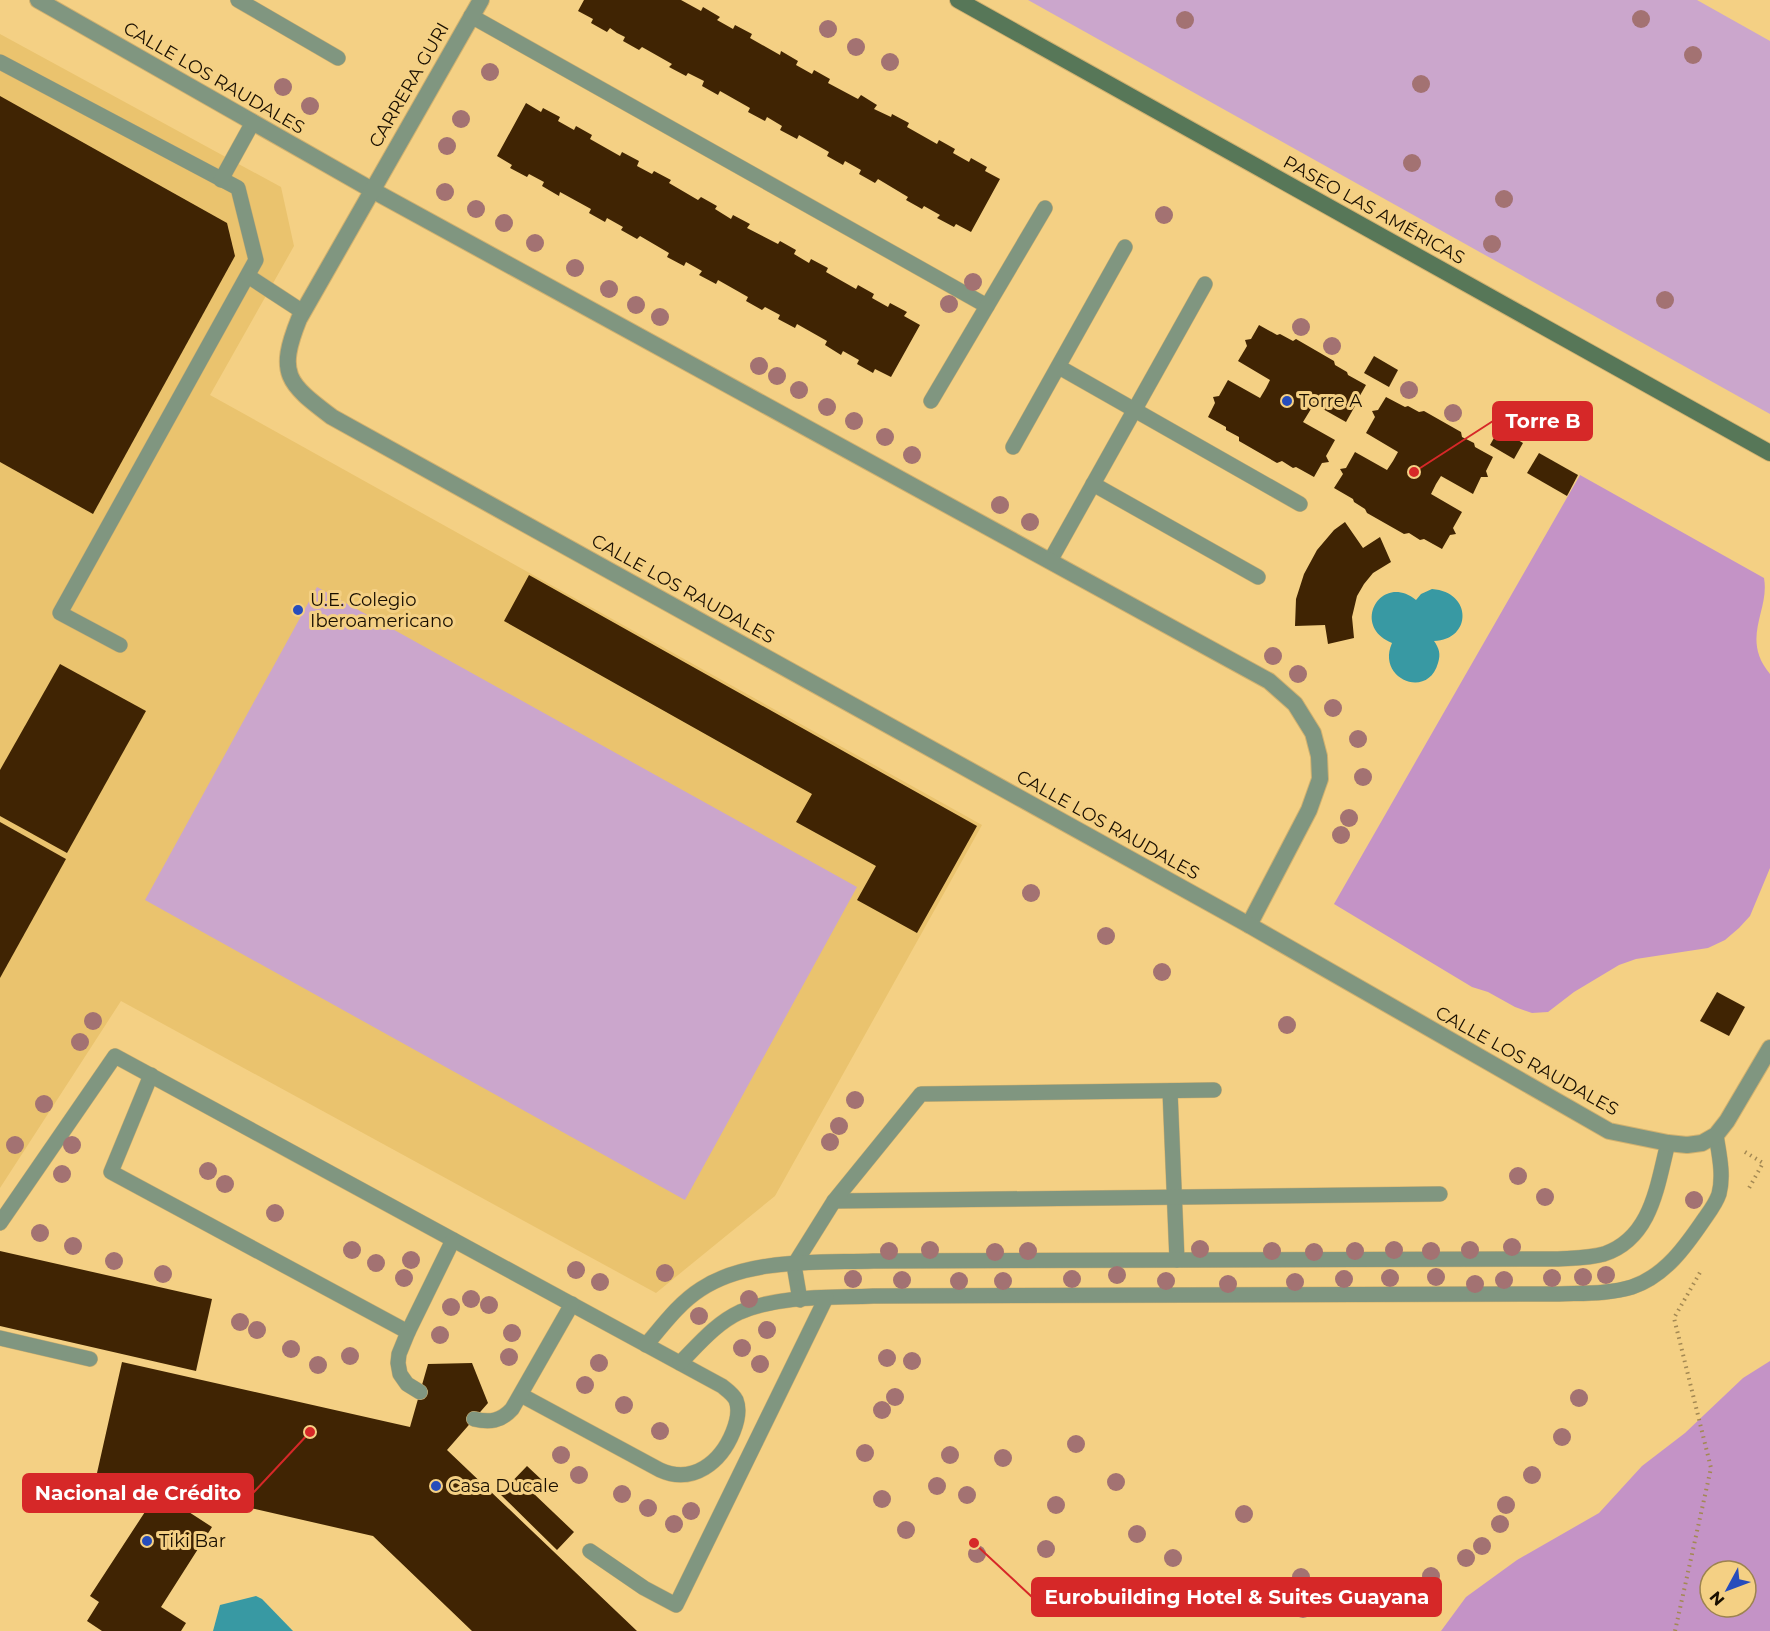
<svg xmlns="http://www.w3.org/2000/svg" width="1770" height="1631" font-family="Montserrat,sans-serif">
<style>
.built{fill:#eac36e}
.green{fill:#cba6cc}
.forest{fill:#c493c6;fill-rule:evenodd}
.water{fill:#3899a3}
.building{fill:#402403}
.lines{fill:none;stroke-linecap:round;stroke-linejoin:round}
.service-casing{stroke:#d1b16f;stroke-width:16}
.minor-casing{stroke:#d1b16f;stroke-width:18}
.secondary-casing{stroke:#d1b16f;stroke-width:18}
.path{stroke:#a38853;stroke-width:4;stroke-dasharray:1.5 4.5;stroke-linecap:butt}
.service{stroke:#809680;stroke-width:15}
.minor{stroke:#809680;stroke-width:16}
.secondary{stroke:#577758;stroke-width:16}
.tree{fill:#a37272}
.poi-dot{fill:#264dbc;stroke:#f4d084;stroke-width:2}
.labels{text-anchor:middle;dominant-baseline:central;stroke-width:6;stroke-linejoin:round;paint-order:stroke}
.street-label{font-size:18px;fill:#190f00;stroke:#f4d084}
.poi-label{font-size:18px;fill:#190f00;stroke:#f4d084;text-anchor:start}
.leader{fill:none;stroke:#d62828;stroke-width:2}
.callout-dot{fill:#d62828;stroke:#f4d084;stroke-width:2}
.callout{fill:#d62828;stroke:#d62828;stroke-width:2}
.callout-label{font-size:20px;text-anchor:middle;font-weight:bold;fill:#fff}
</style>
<rect width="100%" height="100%" fill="#f4d084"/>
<path class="built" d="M0 34 281 187 294 246 210 395 982 825 775 1196 656 1293 121 1001 0 1188Z"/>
<g class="green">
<path d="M1028 0H1697L1770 41V414Z"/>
<path d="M317 587 857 887 685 1200 145 900Z"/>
</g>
<g class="forest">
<path d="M1580 475 1764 578C1770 611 1740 638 1770 674V868L1750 916 1739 928 1725 940 1708 948 1636 959 1619 965 1574 992 1548 1012 1532 1013 1515 1007 1488 992 1472 987 1334 904Z"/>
<path d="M1770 1361V1631H1441L1466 1597 1517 1560 1599 1513 1642 1466 1685 1433 1743 1378ZM1710 1571H1746V1607H1710Z"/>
</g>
<g class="water">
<path d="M1432 589C1473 592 1472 640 1434 641 1439 648 1441 654 1438 663 1428 700 1376 679 1392 643 1350 626 1381 572 1416 600L1421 594Z"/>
<path d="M256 1596 262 1599 293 1631H213L220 1605Z"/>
</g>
<g class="building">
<path d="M584 0H681L701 11 703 7 720 17 717 20 733 29 735 25 752 34 750 38 780 55 781 51 798 61 796 65 812 74 814 70 830 79 828 83 858 99 861 95 877 105 874 109 891 117 892 114 909 123 907 127 937 144 939 140 955 149 953 153 969 162 971 158 987 167 985 171 1000 179 971 232 956 224 954 227 937 218 940 215 924 206 922 209 906 200 908 197 878 179 875 183 859 174 861 170 845 161 843 165 827 156 829 152 799 135 797 139 780 130 782 126 767 117 765 121 748 112 750 108 720 91 718 95 702 86 704 81 688 73 686 76 669 67 672 64 642 47 639 50 623 41 625 37 617 33 610 28 607 32 591 23 593 19 578 11Z"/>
<path d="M0 96 227 223 235 256 93 514 0 462Z"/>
<path d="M526 103 541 112 543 108 560 117 558 121 574 130 576 126 592 135 590 139 620 156 622 152 639 161 637 166 652 174 654 171 671 180 669 183 698 200 701 197 717 206 715 209 731 219 733 215 750 224 747 228 778 244 780 241 796 250 794 254 809 263 811 259 828 268 826 272 856 289 858 285 874 294 872 298 888 307 890 303 907 312 904 316 920 325 891 377 875 369 873 373 857 364 859 360 843 351 841 355 825 345 827 341 797 324 795 328 778 319 780 315 765 307 762 310 746 301 748 297 718 280 716 284 699 275 702 271 686 262 684 266 667 257 669 253 640 236 637 239 621 230 623 227 607 218 605 222 589 213 591 209 560 192 559 196 542 186 544 182 529 174 527 177 510 168 512 165 497 156Z"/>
<path d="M1259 325 1277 335 1280 334 1293 341 1296 339 1334 361 1335 365 1347 372 1348 375 1366 385 1358 399 1361 405 1355 406 1346 422 1314 404 1303 422 1335 440 1326 456 1329 462 1322 463 1314 477 1296 467 1293 468 1282 461 1277 463 1239 441V437L1226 430V427L1208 417 1215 403 1213 397 1219 396 1228 380 1260 398 1266 388 1270 380 1238 361 1247 346 1245 340 1251 339Z"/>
<path d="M1374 356 1398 370 1389 387 1364 373Z"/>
<path d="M1386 397 1405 407 1408 406 1419 412 1424 411 1461 432 1462 437 1474 443 1475 447 1493 457 1486 471 1488 477H1481L1473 494 1441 476 1436 484 1431 494 1462 512 1453 528 1456 534 1450 535 1442 549 1424 539 1420 540 1409 533 1404 534 1367 513 1365 509 1354 502 1353 499 1334 488 1343 474 1340 469 1346 468 1355 452 1387 470 1393 461 1398 452 1366 433 1375 417 1372 411 1378 410Z"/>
<path d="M1499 429 1523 443 1514 459 1490 445Z"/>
<path d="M1539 453 1578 475 1567 496 1527 473Z"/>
<path d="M1345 522 1363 548 1380 537 1391 562 1373 573 1364 584 1357 596 1352 617 1354 638 1328 644 1325 625 1295 626 1296 599 1304 574 1317 550 1334 530Z"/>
<path d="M529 575 977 826 917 933 857 900 876 866 796 822 812 794 504 621Z"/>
<path d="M60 664 146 711 67 853 0 816V770Z"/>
<path d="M0 822 66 859 0 978Z"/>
<path d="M1717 992 1745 1007 1729 1036 1700 1021Z"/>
<path d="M0 1251 212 1299 196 1371 0 1326Z"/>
<path d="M122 1362 410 1427 428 1364 472 1363 488 1403 447 1450 637 1631H472L373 1536 97 1473Z"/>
<path d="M527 1466 543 1481 532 1492 574 1532 557 1550 500 1494Z"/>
<path d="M158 1492 212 1527 161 1607 186 1623 181 1631H102L87 1621 99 1602 90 1596Z"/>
</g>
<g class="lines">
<defs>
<g id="service">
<path d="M238 0 338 58"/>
<path d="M471 16 987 306"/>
<path d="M0 62 238 188 256 260 60 613 120 645"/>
<path d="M221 180 253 122"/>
<path d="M248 276 303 312"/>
<path d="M1059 367 1300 504"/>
<path d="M931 401 1045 208"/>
<path d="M1013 447 1125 247"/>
<path d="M1093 484 1258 577"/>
<path d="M1050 561 1205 284"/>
<path d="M151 1075 111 1172 408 1332"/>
<path d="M1170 1091 1177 1260"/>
<path d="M834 1201 1440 1194"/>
<path d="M0 1223 115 1056 722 1386C727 1390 733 1394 736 1400 740 1410 737 1422 733 1432 721 1462 693 1485 660 1470L521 1395"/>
<path d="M800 1300 794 1265 834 1201 921 1094 1214 1090"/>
<path d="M0 1338 90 1359"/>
<path d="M646 1345C663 1325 679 1303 701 1289 748 1258 818 1263 873 1261L1558 1259C1574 1258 1590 1258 1604 1254 1652 1238 1657 1185 1668 1143"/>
<path d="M680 1363C698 1345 716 1323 740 1312 781 1295 830 1298 873 1296L1559 1294C1582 1293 1610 1294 1632 1287 1665 1276 1686 1246 1705 1218 1710 1211 1716 1203 1719 1194 1724 1175 1719 1154 1716 1135"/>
<path d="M420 1392 407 1384 400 1374 398 1363 399 1354 408 1332 453 1240"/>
<path d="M474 1419C490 1423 501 1421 512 1409L572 1304"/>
<path d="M590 1551 644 1588 676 1605 826 1298"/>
</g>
<g id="minor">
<path d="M38 0 372 190 1269 681 1295 704 1313 733 1319 756 1320 779 1309 810 1249 925"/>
<path d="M481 0 299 319C277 374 287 383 332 417L1249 925 1609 1131 1668 1143 1687 1145 1702 1143 1716 1135 1727 1121 1770 1048"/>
</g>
<path id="secondary" d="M958 0 1770 453"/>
</defs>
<use href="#service" class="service-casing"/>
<use href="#minor" class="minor-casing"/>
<use href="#secondary" class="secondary-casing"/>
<g class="path">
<path d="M1745 1152 1763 1163 1748 1190"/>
<path d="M1675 1631 1711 1468 1674 1318 1702 1269"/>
</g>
<use href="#service" class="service"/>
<use href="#minor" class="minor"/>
<use href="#secondary" class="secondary"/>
</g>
<g class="tree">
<circle cx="1641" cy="19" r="9"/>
<circle cx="1185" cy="20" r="9"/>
<circle cx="828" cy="29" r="9"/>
<circle cx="856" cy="47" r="9"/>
<circle cx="1693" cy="55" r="9"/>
<circle cx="890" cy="62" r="9"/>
<circle cx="490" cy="72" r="9"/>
<circle cx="1421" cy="84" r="9"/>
<circle cx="283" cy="87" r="9"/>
<circle cx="310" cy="106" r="9"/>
<circle cx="461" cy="119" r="9"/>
<circle cx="447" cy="146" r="9"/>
<circle cx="1412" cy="163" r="9"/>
<circle cx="445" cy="192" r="9"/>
<circle cx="1504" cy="199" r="9"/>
<circle cx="476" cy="209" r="9"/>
<circle cx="1164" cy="215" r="9"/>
<circle cx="504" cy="223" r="9"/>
<circle cx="535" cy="243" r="9"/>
<circle cx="1492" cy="244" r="9"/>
<circle cx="575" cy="268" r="9"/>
<circle cx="973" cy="282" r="9"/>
<circle cx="609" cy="289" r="9"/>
<circle cx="1665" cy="300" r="9"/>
<circle cx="949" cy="304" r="9"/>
<circle cx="636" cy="305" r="9"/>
<circle cx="660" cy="317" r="9"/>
<circle cx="1301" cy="327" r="9"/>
<circle cx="1332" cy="346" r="9"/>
<circle cx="759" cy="366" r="9"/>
<circle cx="777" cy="376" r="9"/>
<circle cx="799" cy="390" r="9"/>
<circle cx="1409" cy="390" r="9"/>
<circle cx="827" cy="407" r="9"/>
<circle cx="1453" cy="413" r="9"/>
<circle cx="854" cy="421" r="9"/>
<circle cx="885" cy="437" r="9"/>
<circle cx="912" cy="455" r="9"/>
<circle cx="1000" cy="505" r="9"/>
<circle cx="1030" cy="522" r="9"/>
<circle cx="1273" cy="656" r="9"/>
<circle cx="1298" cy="674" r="9"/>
<circle cx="1333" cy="708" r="9"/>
<circle cx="1358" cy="739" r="9"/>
<circle cx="1363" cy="777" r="9"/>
<circle cx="1349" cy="818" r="9"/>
<circle cx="1341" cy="835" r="9"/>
<circle cx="1031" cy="893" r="9"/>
<circle cx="1106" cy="936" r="9"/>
<circle cx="1162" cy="972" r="9"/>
<circle cx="93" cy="1021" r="9"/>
<circle cx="1287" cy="1025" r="9"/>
<circle cx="80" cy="1042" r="9"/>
<circle cx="855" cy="1100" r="9"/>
<circle cx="44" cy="1104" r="9"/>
<circle cx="839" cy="1126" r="9"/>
<circle cx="830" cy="1142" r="9"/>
<circle cx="15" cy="1145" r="9"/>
<circle cx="72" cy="1145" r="9"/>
<circle cx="208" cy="1171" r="9"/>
<circle cx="62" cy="1174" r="9"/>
<circle cx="1518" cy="1176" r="9"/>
<circle cx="225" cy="1184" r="9"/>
<circle cx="1545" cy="1197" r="9"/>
<circle cx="1694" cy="1200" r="9"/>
<circle cx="275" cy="1213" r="9"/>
<circle cx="40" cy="1233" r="9"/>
<circle cx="73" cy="1246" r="9"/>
<circle cx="1512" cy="1247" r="9"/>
<circle cx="1200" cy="1249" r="9"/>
<circle cx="352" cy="1250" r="9"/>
<circle cx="930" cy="1250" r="9"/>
<circle cx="1394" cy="1250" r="9"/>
<circle cx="1470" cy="1250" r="9"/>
<circle cx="889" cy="1251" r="9"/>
<circle cx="1028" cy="1251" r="9"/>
<circle cx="1272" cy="1251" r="9"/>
<circle cx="1355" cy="1251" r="9"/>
<circle cx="1431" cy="1251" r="9"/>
<circle cx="995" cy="1252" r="9"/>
<circle cx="1314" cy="1252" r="9"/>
<circle cx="411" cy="1260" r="9"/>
<circle cx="114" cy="1261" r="9"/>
<circle cx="376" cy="1263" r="9"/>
<circle cx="576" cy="1270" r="9"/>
<circle cx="665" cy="1273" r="9"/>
<circle cx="163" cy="1274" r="9"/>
<circle cx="1117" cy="1275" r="9"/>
<circle cx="1606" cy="1275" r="9"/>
<circle cx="1436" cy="1277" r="9"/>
<circle cx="1583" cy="1277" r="9"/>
<circle cx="404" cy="1278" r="9"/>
<circle cx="1390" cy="1278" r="9"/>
<circle cx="1552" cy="1278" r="9"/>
<circle cx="853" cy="1279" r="9"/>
<circle cx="1072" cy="1279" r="9"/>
<circle cx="1344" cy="1279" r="9"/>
<circle cx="902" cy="1280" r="9"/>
<circle cx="1504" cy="1280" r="9"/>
<circle cx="959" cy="1281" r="9"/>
<circle cx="1003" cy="1281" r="9"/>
<circle cx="1166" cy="1281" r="9"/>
<circle cx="600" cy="1282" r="9"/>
<circle cx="1295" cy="1282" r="9"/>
<circle cx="1228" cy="1284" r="9"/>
<circle cx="1475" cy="1284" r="9"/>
<circle cx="471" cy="1299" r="9"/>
<circle cx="749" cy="1299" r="9"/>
<circle cx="489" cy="1305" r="9"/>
<circle cx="451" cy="1307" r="9"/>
<circle cx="699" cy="1316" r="9"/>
<circle cx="240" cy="1322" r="9"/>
<circle cx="257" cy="1330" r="9"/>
<circle cx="767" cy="1330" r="9"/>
<circle cx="512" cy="1333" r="9"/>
<circle cx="440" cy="1335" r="9"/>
<circle cx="742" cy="1348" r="9"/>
<circle cx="291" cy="1349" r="9"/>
<circle cx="350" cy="1356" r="9"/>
<circle cx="509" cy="1357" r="9"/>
<circle cx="887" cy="1358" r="9"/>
<circle cx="912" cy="1361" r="9"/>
<circle cx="599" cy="1363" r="9"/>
<circle cx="760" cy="1364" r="9"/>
<circle cx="318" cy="1365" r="9"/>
<circle cx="585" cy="1385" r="9"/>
<circle cx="895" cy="1397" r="9"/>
<circle cx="1579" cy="1398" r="9"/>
<circle cx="624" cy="1405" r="9"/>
<circle cx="882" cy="1410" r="9"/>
<circle cx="660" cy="1431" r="9"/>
<circle cx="1562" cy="1437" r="9"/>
<circle cx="1076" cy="1444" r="9"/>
<circle cx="865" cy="1453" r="9"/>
<circle cx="561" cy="1455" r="9"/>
<circle cx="950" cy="1455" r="9"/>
<circle cx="1003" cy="1458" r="9"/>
<circle cx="579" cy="1475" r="9"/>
<circle cx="1532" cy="1475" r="9"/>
<circle cx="1116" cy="1482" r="9"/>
<circle cx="937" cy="1486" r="9"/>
<circle cx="622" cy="1494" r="9"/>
<circle cx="967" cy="1495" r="9"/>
<circle cx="882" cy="1499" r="9"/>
<circle cx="1056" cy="1505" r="9"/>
<circle cx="1506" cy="1505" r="9"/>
<circle cx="648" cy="1508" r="9"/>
<circle cx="691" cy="1511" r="9"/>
<circle cx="1244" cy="1514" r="9"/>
<circle cx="674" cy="1524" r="9"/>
<circle cx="1500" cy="1524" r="9"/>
<circle cx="906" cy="1530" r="9"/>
<circle cx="1137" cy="1534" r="9"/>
<circle cx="1482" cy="1546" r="9"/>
<circle cx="1046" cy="1549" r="9"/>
<circle cx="977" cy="1554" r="9"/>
<circle cx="1173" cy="1558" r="9"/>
<circle cx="1466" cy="1558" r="9"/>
<circle cx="1431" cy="1576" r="9"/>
<circle cx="1301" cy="1577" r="9"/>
<circle cx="1303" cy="1609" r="9"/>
</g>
<g class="poi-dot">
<circle cx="1287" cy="401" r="6"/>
<circle cx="298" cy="610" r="6"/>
<circle cx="436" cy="1486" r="6"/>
<circle cx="147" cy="1541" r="6"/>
</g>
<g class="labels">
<g class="street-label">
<text transform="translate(214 78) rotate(30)">CALLE LOS RAUDALES</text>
<text transform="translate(409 85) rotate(-60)">CARRERA GURI</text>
<text transform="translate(1374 210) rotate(29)">PASEO LAS AMÉRICAS</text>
<text transform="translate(683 589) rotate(29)">CALLE LOS RAUDALES</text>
<text transform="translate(1108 825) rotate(29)">CALLE LOS RAUDALES</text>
<text transform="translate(1527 1061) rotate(29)">CALLE LOS RAUDALES</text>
</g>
<g class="poi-label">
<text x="1299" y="401">Torre A</text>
<text x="310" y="600">U.E. Colegio<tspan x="310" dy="21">Iberoamericano</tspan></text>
<text x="448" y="1486">Casa Ducale</text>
<text x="159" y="1541">Tiki Bar</text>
</g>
</g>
<path class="leader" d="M1414 472L1493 421M310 1432L253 1493M974 1543L1032 1597"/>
<g class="callout-dot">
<circle cx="1414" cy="472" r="6"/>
<circle cx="310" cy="1432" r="6"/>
<circle cx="974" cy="1543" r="6"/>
</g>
<g class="callout">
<rect x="1493" y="402" width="99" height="38" rx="6"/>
<rect x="23" y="1474" width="230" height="38" rx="6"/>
<rect x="1032" y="1578" width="409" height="38" rx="6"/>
</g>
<g class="callout-label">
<text x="1543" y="428">Torre B</text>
<text x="138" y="1500">Nacional de Crédito</text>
<text x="1237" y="1604">Eurobuilding Hotel &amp; Suites Guayana</text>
</g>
<g transform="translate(1728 1589) rotate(229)"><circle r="28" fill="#f4d084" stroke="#9c834f" stroke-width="1.5"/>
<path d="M0-4.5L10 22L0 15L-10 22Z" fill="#264dbc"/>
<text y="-9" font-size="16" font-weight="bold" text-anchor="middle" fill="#190f00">N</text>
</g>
</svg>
